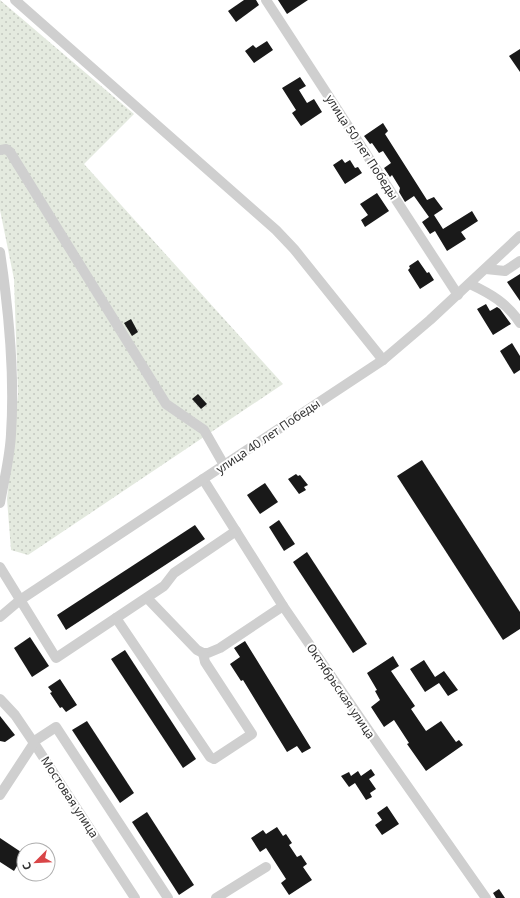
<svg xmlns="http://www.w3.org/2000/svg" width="520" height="898" font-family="'Noto Sans',sans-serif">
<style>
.grass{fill:url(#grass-dots)}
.building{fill:#191919}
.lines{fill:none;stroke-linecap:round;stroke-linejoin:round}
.minor{stroke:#cfcfcf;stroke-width:10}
.labels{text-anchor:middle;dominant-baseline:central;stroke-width:4;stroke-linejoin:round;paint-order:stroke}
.street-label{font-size:12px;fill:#323232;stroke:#fff}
</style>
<defs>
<pattern id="grass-dots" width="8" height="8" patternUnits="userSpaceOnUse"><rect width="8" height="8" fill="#e4eadf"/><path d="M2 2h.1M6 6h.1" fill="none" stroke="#c4c9c0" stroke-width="1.8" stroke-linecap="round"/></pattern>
</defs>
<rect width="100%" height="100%" fill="#fff"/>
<path class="grass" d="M0 0 134 114 84 164 283 384 28 555 11 550 7 499 18 394 14 279 0 210Z"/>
<g class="building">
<path d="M244 0H256L259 5 236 22 228 11Z"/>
<path d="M278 0H308L287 14Z"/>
<path d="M267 41 273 50 254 63 245 51 253 45 256 48Z"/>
<path d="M520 49V72L509 56Z"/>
<path d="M300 77 306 86 299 90 307 103 314 99 322 112 301 126 292 113 296 110 282 88Z"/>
<path d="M383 123 388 131 385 134 427 200 434 197 443 209 434 215 443 229 472 211 478 221 461 232 466 239 447 251 435 231 430 234 422 222 429 217 414 196 405 202 399 192 400 188 392 175 390 177 384 168 391 163 383 151 379 153 372 143 370 144 364 136Z"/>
<path d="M342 159 345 163 350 160 355 168 358 167 362 173 345 184 333 165Z"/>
<path d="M377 193 389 211 365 227 361 220 368 215 360 204Z"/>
<path d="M418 260 427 273 429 272 434 280 420 289 408 270 410 268 409 266Z"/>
<path d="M520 274V301L507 282Z"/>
<path d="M486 304 490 311 497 307 500 309 511 324 493 335 477 309Z"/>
<path d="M131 319 138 332 132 336 124 323Z"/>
<path d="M512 343 520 356V370L514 374 500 351Z"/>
<path d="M198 394 207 404 201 409 192 399Z"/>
<path d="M422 460 520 612V629L503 640 397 476Z"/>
<path d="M296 474 298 476 300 475 308 485 304 487 306 490 299 494 288 479Z"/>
<path d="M265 483 278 502 260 514 247 495Z"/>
<path d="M279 520 295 544 284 551 269 527Z"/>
<path d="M195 525 205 539 66 630 57 615Z"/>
<path d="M307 552 367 644 353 653 293 562Z"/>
<path d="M30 637 49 666 32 677 14 648Z"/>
<path d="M245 641 311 748 302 753 297 746 287 752 243 680 241 681 230 664 240 657 234 648Z"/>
<path d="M125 650 196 759 183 768 111 659Z"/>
<path d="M393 656 399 666 391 671 415 706 411 709 426 731 441 721 456 742 459 740 463 745 426 771 407 744 409 743 394 720 384 727 371 707 380 700 375 691 377 690 367 673Z"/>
<path d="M424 660 435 677 444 671 458 690 448 696 439 683 425 692 410 669Z"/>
<path d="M60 679 77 705 66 712 62 707 60 708 50 693 52 692 48 687Z"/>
<path d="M0 716 15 735 5 742 0 741Z"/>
<path d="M87 721 134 793 120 803 72 730Z"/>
<path d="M371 769 375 775 369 779 376 789 370 793 372 797 366 800 355 783 349 787 341 776 349 772 351 776 358 771 361 776Z"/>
<path d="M387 806 399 824 382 835 375 825 382 820 377 813Z"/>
<path d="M147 812 194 885 179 895 132 822Z"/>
<path d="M277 827 283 836 286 834 292 843 289 845 297 857 301 855 307 864 303 867 312 880 289 895 281 883 286 879 266 848 260 852 251 838 263 830 266 834Z"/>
<path d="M0 838 24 854 14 871 0 862Z"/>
<path d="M499 889 505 898H496L493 893Z"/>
</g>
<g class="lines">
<g class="minor">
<path d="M15 0 276 230 294 249 383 360"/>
<path d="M266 0 458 295"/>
<path d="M0 150 6 149 10 152 166 404 204 430 224 465"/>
<path d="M0 252C9 312 15 373 11 434 10 457 4 480 0 503"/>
<path d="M486 269 505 271 520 261"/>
<path d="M470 284C491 294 507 303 520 323"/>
<path d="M203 479 283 606 382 750 486 898"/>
<path d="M0 567 56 658 164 586 174 573 236 531"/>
<path d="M147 598 197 650 203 653H208L220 648 283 606"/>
<path d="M0 617 20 600 383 360 430 320 520 236"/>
<path d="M116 618 210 757 214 759 252 734 205 662 203 653"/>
<path d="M0 699 15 715 34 743 135 898"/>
<path d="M33 742 56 727 168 898"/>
<path d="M0 795 34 743"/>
<path d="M216 898 266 867"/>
</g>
</g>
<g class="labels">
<g class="street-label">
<text transform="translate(362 147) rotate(57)">улица 50 лет Победы</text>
<text transform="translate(268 436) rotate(-34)">улица 40 лет Победы</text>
<text transform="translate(341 691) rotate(56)">Октябрьская улица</text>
<text transform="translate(70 797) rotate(57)">Мостовая улица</text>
</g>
</g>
<g transform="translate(36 862) rotate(246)"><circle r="19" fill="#ffffff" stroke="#adadad"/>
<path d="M0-3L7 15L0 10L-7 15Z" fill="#d94547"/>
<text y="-6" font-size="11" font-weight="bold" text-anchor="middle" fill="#323232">С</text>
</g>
</svg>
